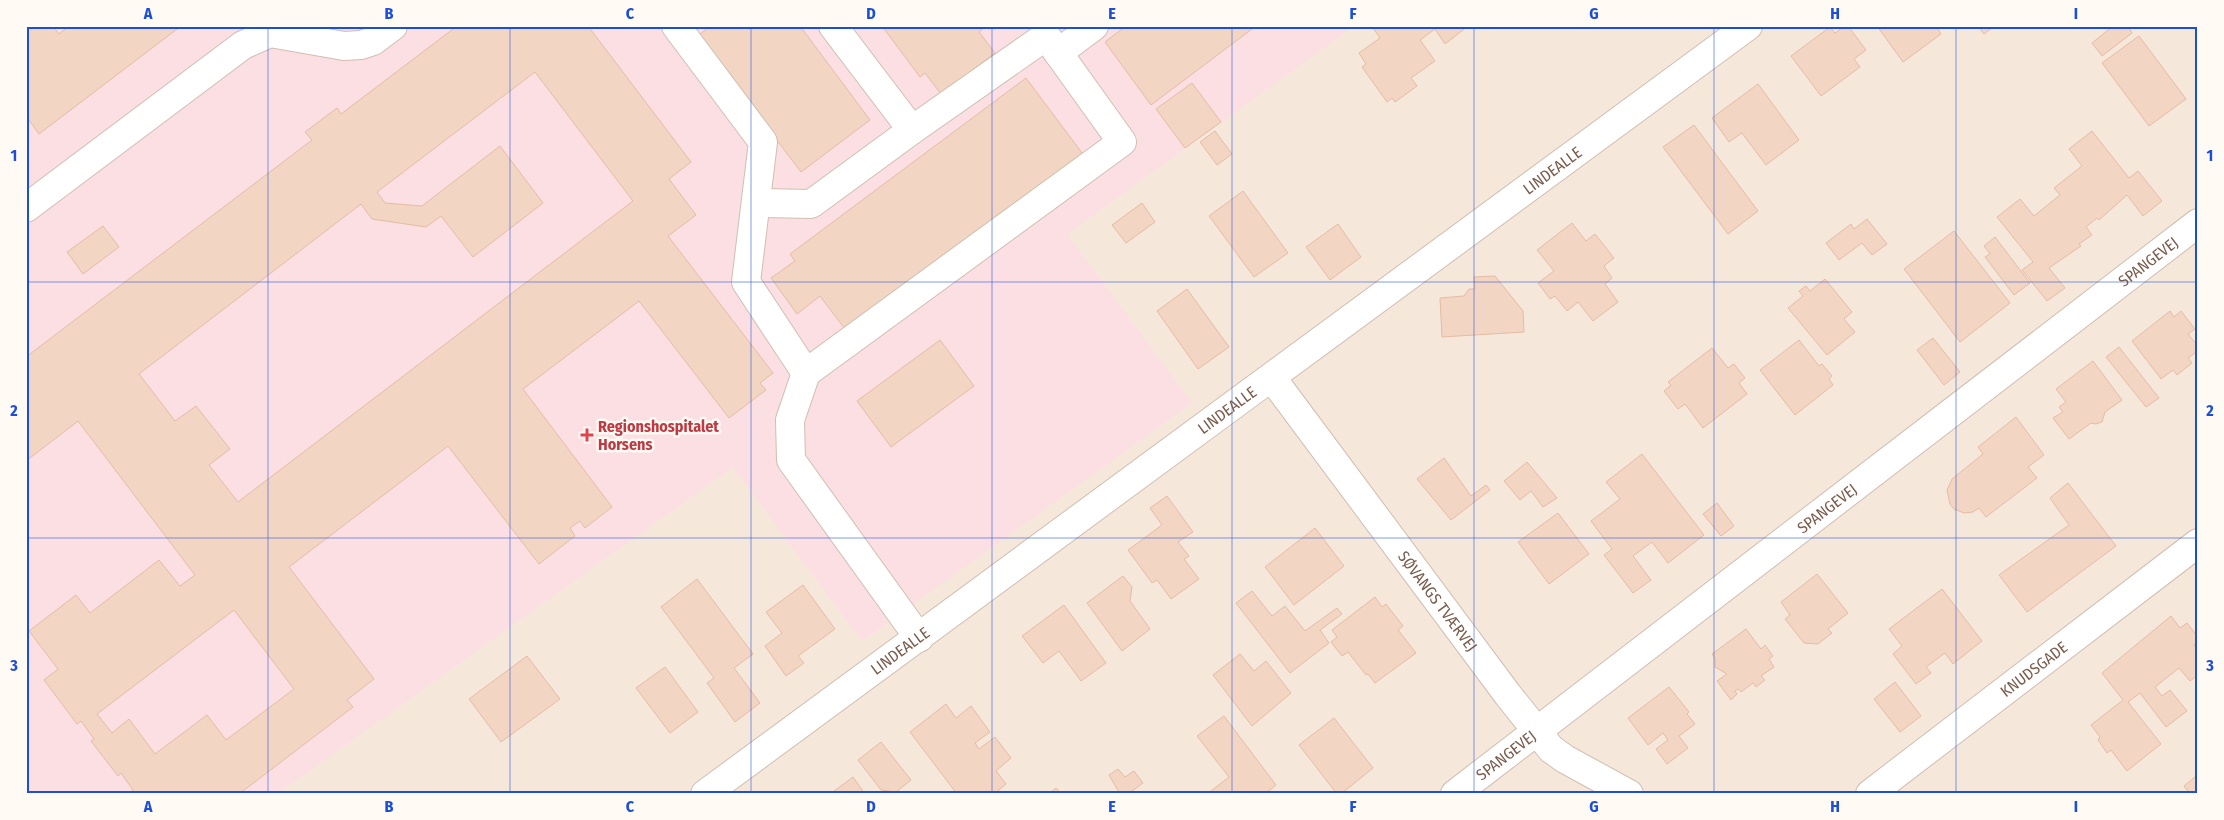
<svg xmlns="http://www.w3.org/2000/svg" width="2224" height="820" font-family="'Fira Sans Condensed',sans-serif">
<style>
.residential{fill:#f5e8da}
.medical{fill:#fbdfe3}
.building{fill:#f3d5c3;stroke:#e6bba3;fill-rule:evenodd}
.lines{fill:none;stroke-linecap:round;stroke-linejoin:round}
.minor-casing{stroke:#d1beb0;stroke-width:30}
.minor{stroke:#fff;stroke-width:28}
.grid{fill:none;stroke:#1d4ed8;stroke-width:1;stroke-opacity:0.55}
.health-dot{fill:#e0444e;stroke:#fffaf3;stroke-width:2}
.labels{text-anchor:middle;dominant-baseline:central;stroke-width:5;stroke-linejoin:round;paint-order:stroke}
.street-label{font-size:16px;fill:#7a5c4d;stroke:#fffaf3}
.health-label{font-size:16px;font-weight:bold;fill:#be3a42;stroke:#fffaf3;text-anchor:start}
.neatline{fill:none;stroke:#1d4ed8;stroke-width:2}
.grid-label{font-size:16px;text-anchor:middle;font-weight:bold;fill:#1d4ed8}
</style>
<rect width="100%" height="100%" fill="#fdf6ec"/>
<rect class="residential" x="26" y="26" width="2172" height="768"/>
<path class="medical" d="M26 26H1354L1067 234 1192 403 862 641 733 467 277 794H26Z"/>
<g class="building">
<path d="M26 26H53L59 34 69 26H181L39 134 26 116Z"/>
<path d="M457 26H588L691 162 669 179 696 215 668 236 773 373 760 383 766 390 729 418 639 301 523 389 612 507 585 528 580 521 570 528 575 536 539 564 448 446 289 567 374 679 347 700 353 707 239 794H132L131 792 133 790 121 773 118 776 91 741 94 739 81 721 77 724 44 680 58 669 29 631 76 595 90 613 159 560 180 586 195 575 78 421 26 461V357L312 140 305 132 337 108 341 114ZM535 72 633 201 238 502 209 465 230 449 196 406 175 421 139 374 361 204 372 219 426 227 441 216 473 257 543 203 500 146 422 206 385 203 377 192ZM234 610 294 689 226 740 207 715 155 754 129 719 112 733 97 714Z"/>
<path d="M710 26H800L870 120 801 172 698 36Z"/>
<path d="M882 26H986L979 32 995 53 941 94 925 73 920 77Z"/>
<path d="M1126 26H1256L1151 105 1105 42Z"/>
<path d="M1375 26H1418L1420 29 1424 26H1468L1445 44 1435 29 1420 40 1435 61 1411 78 1417 86 1395 102 1392 98 1387 102 1362 67 1366 64 1359 53 1380 38 1373 28Z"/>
<path d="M1845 26H1848L1866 50 1854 59 1860 67 1821 96 1791 56 1830 27 1835 33Z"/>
<path d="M1877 26H1936L1941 34 1903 62Z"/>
<path d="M1978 26H1993V27L1984 34Z"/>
<path d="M2113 26H2128L2132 33 2102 56 2092 43Z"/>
<path d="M2139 36 2186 99 2149 126 2102 63Z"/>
<path d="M1026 78 1088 161 851 337 820 296 797 314 771 278 795 261 790 254Z"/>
<path d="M1192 83 1221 122 1185 148 1156 109Z"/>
<path d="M1758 84 1799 140 1766 165 1742 133 1729 142 1712 118Z"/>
<path d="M1694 125 1758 211 1728 234 1663 147Z"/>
<path d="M1215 131 1232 154 1217 165 1200 142Z"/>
<path d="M2092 131 2129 178 2138 171 2162 201 2143 216 2127 195 2099 220 2097 218 2086 227 2092 235 2079 244 2081 246 2049 268 2065 288 2047 301 2022 270 2033 262 1997 217 2020 199 2034 216 2060 195 2054 188 2082 166 2069 149Z"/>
<path d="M1243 191 1288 253 1254 277 1209 216Z"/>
<path d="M1142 203 1155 222 1126 243 1112 225Z"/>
<path d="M1867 219 1887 244 1872 255 1862 243 1839 260 1826 243 1851 224 1854 229Z"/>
<path d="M1572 223 1586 241 1595 234 1614 258 1604 266 1612 278 1605 284 1618 302 1593 321 1578 302 1567 311 1555 296 1550 299 1538 283 1554 271 1537 250Z"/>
<path d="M1338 224 1361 257 1330 280 1306 247Z"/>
<path d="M103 226 119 247 83 274 67 252Z"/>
<path d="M1954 231 2010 303 1960 342 1904 269Z"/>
<path d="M1995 237 2030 283 2014 295 1985 257 1990 254 1984 246Z"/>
<path d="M1495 276 1523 311 1524 332 1442 337 1440 298 1464 296 1469 289H1475L1474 277Z"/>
<path d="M1825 279 1852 312 1844 319 1855 332 1827 355 1788 308 1803 296 1799 291 1806 286 1810 291Z"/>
<path d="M1187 289 1229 347 1198 369 1157 311Z"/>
<path d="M2170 311 2174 317 2181 311 2195 329 2188 334 2198 346V351L2188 358 2192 363 2177 375 2173 370 2161 379 2132 341Z"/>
<path d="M1933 338 1960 372 1944 385 1917 350Z"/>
<path d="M940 340 974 386 891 447 857 401Z"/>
<path d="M1799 340 1819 366 1822 364 1832 376 1829 379 1833 385 1795 415 1760 370Z"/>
<path d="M2119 347 2159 398 2146 407 2106 357Z"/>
<path d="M1712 348 1728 368 1734 364 1745 378 1739 383 1747 394 1703 428 1685 404 1678 409 1664 391 1671 385 1668 382Z"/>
<path d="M2093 361 2122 400 2105 412 2102 422 2096 424 2091 423 2069 439 2053 418 2063 412 2059 407 2066 402 2056 389Z"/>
<path d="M2016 417 2044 455 2028 467 2037 478 1986 517 1979 508 1973 512 1964 513 1954 509 1950 504 1947 490 1952 479 1983 454 1978 447Z"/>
<path d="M1642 454 1704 535 1668 563 1652 542 1633 556 1651 580 1633 593 1604 555 1612 549 1591 521 1620 499 1606 482Z"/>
<path d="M1444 458 1471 496 1486 485 1490 490 1451 520 1417 479Z"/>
<path d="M1527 462 1557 498 1543 507 1531 491 1520 500 1504 481Z"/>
<path d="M2068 483 2116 546 2027 612 1999 575 2069 525 2050 498Z"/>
<path d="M1167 496 1193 532 1178 542 1189 556 1184 559 1199 579 1171 599 1157 580 1152 583 1128 550 1162 525 1150 508Z"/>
<path d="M1717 503 1734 526 1721 536 1703 514Z"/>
<path d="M1558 513 1589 554 1549 584 1518 542Z"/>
<path d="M1315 528 1344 566 1294 605 1265 567Z"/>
<path d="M1817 574 1848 613 1828 629 1832 633 1818 644 1804 643 1785 619 1790 615 1781 602Z"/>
<path d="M1123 576 1132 587 1130 601 1150 629 1122 651 1087 603Z"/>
<path d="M697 579 753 654 734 668 760 703 735 722 707 683 714 678 661 607Z"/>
<path d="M803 585 835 629 798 656 804 663 786 676 765 646 782 633 766 612Z"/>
<path d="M1942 589 1982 641 1953 664 1945 653 1926 667 1931 673 1916 684 1893 654 1902 646 1889 629Z"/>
<path d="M1252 591 1272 616 1285 606 1305 631 1337 608 1342 614 1320 630 1329 643 1290 673 1236 603Z"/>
<path d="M1375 597 1382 607 1386 604 1403 626 1398 630 1416 653 1375 683 1368 674 1366 675 1348 652 1342 656 1331 642 1337 637 1332 630Z"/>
<path d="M1064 605 1106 663 1081 681 1059 651 1043 663 1022 636Z"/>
<path d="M2171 616 2180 628 2187 623 2198 637V641L2194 645 2198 650V675L2190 681 2179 668 2155 687 2162 696 2170 690 2187 711 2166 727 2140 693 2128 702 2161 744 2127 771 2111 750 2107 753 2098 740 2100 737 2091 725 2123 700 2102 673Z"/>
<path d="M1746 629 1761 649 1765 645 1773 656 1769 659 1774 667 1761 676 1765 680 1756 687 1753 683 1741 692 1738 689 1735 691 1737 694 1731 700 1717 681 1727 674 1715 667V658L1712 654Z"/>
<path d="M1240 654 1254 671 1266 661 1291 693 1252 726 1213 675Z"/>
<path d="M527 656 560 699 501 742 469 699Z"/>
<path d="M665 667 698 712 670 733 636 688Z"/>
<path d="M1895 682 1921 716 1900 732 1874 699Z"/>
<path d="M1669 687 1689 712 1687 714 1695 724 1679 736 1688 748 1667 764 1656 749 1668 740 1663 733 1648 745 1628 718Z"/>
<path d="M946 704 956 718 971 706 990 732 975 743 979 749 995 737 1011 758 996 771 1006 784 994 794H957L910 732Z"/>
<path d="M1224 716 1276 785 1265 794H1207L1229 777 1197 736Z"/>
<path d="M1334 718 1373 768 1341 794H1337L1299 745Z"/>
<path d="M881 742 911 780 896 792 881 790 858 760Z"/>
<path d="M1118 769 1125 777 1134 771 1143 783 1128 794H1120L1109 775Z"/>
<path d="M2196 776 2198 794H2190L2184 786Z"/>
<path d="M853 777 865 794H830Z"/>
<path d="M1056 788 1061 794H1049Z"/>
</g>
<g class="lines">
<defs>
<g id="minor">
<path d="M676 26 763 142 746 282 806 373"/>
<path d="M833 26 912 130"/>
<path d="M1058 53 1094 26"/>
<path d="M756 203 811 204 912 130 1046 36 1122 142 806 373 790 420 791 460 919 638"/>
<path d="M26 208 243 45 270 33 344 46 361 45 373 41 393 26"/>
<path id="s1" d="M1272 378 1508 695 1551 749 1565 759 1629 794"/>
<path id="s2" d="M705 794 1748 26"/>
<path id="s3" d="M1455 794 2198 223"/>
<path id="s4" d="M1870 794 2198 543"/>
</g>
</defs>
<use href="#minor" class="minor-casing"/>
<use href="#minor" class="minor"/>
</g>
<path class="grid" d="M268 26V794M510 26V794M751 26V794M992 26V794M1232 26V794M1474 26V794M1714 26V794M1956 26V794M26 282H2198M26 538H2198"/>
<path class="health-dot" d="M584.5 427.5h5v5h5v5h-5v5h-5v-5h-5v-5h5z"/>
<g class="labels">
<g class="street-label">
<text stroke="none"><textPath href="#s2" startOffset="1052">LINDEALLE</textPath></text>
<text stroke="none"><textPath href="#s3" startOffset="874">SPANGEVEJ</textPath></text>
<text stroke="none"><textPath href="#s2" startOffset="648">LINDEALLE</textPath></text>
<text stroke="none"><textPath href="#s3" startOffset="469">SPANGEVEJ</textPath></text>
<text stroke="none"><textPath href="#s1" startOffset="278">SØVANGS TVÆRVEJ</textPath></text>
<text stroke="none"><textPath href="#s2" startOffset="242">LINDEALLE</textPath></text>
<text stroke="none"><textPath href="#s4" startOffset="206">KNUDSGADE</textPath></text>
<text stroke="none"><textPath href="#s3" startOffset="64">SPANGEVEJ</textPath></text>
</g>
<g class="health-label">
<text x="598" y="426">Regionshospitalet<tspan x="598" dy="18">Horsens</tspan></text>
</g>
</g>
<rect width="2224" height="820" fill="none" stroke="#fffaf3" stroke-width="55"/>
<rect x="28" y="28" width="2168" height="764" class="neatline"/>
<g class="grid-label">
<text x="148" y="19">A</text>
<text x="389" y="19">B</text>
<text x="630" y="19">C</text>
<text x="871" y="19">D</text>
<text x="1112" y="19">E</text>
<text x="1353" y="19">F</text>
<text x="1594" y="19">G</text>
<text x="1835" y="19">H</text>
<text x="2076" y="19">I</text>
<text x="14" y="161">1</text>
<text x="2210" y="161">1</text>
<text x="14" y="416">2</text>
<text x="2210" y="416">2</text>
<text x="14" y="671">3</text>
<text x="2210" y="671">3</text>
<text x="148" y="812">A</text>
<text x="389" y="812">B</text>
<text x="630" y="812">C</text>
<text x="871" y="812">D</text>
<text x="1112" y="812">E</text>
<text x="1353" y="812">F</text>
<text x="1594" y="812">G</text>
<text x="1835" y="812">H</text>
<text x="2076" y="812">I</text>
</g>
</svg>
